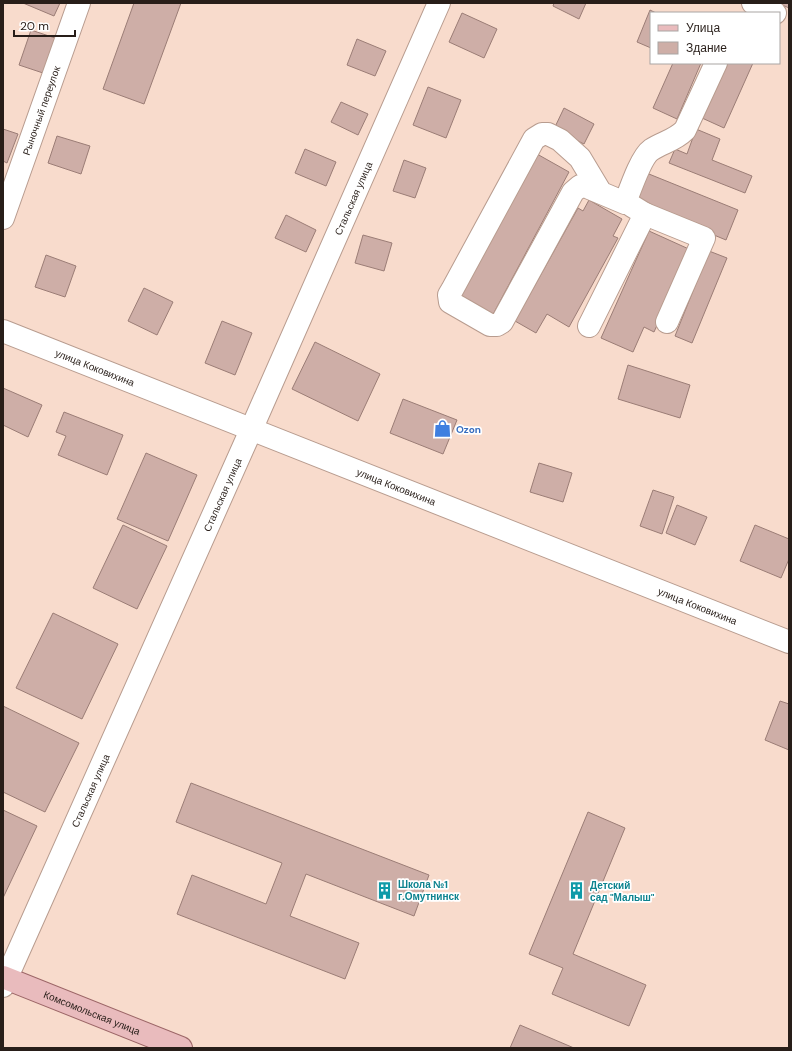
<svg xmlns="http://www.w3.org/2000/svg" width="792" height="1051" font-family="'DM Sans',sans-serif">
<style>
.building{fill:#ceaea7;stroke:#9b7d76}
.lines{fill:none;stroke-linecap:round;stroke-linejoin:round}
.minor-casing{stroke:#b89c8f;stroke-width:24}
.major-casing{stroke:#9c6667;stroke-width:24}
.minor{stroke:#fff;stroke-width:22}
.major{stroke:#e9bbbd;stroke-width:22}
.labels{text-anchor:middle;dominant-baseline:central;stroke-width:3.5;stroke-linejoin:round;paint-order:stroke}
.street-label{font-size:10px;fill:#281e19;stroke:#fff}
.shop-label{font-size:10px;font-weight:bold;fill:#366cbe;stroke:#fff;text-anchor:start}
.culture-label{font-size:10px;font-weight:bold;fill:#0d838f;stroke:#fff;text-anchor:start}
</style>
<rect width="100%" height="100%" fill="#f8dbcc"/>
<g class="building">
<path d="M23 3H60L54 16Z"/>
<path d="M134 3H181L144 104 103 89Z"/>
<path d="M554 3H586L579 19 553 6Z"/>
<path d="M778 3H789V8Z"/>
<path d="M650 10 656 13H651V48L637 42Z"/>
<path d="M462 13 497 29 484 58 449 42Z"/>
<path d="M31 30 55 38 43 73 19 65Z"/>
<path d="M357 39 386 51 375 76 347 65Z"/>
<path d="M673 63H701L677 119 653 108Z"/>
<path d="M726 63H753L724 128 702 118Z"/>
<path d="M428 87 461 100 446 138 413 125Z"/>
<path d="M341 102 368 114 358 135 331 122Z"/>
<path d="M564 108 594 124 584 144 554 129Z"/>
<path d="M3 129 18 134 7 163 3 161Z"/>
<path d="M696 129 720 139 712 160 752 176 745 193 669 163 675 149 687 154Z"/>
<path d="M57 136 90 146 81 174 48 163Z"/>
<path d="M305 149 336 162 326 186 295 173Z"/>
<path d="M537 154 569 172 489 322 456 305Z"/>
<path d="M404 160 426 168 415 198 393 191Z"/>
<path d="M644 172 738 210 726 240 632 201Z"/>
<path d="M589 200 622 219 613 236 618 238 569 327 547 314 536 333 515 321 578 208 583 211Z"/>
<path d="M286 215 316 230 306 252 275 238Z"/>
<path d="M649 231 691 250 654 332 644 327 633 352 601 338Z"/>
<path d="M363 235 392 243 384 271 355 263Z"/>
<path d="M709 251 727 258 692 343 675 336Z"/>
<path d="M46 255 76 266 65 297 35 287Z"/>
<path d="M144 288 173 302 157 335 128 321Z"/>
<path d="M222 321 252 333 235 375 205 363Z"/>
<path d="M315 342 380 374 358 421 292 389Z"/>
<path d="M628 365 690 385 680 418 618 399Z"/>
<path d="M3 388 42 405 28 437 3 425Z"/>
<path d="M403 399 457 420 443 454 390 433Z"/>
<path d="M64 412 123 435 107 475 58 455 66 436 56 432Z"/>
<path d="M146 453 197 475 168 541 117 519Z"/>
<path d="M539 463 572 473 563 502 530 492Z"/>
<path d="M653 490 674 497 662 534 640 526Z"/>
<path d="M677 505 707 517 695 545 666 533Z"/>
<path d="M123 525 167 546 137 609 93 588Z"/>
<path d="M755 525 789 539V559L781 578 740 561Z"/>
<path d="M53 613 118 644 82 719 16 688Z"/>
<path d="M780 701 789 704V750L765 740Z"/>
<path d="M3 706 79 743 45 812 3 792Z"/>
<path d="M191 783 429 875 414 916 306 874 290 916 359 943 345 979 177 914 192 875 266 904 282 863 176 822Z"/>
<path d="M3 810 37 826 3 898Z"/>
<path d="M588 812 625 828 573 954 646 985 629 1026 552 994 563 968 529 954Z"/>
<path d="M520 1025 574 1048H510Z"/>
</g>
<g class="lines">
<defs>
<g id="minor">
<path d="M753 3 775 13"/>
<path d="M601 193 580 158 560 140 548 134H542L534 139 452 290 449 295 450 302 490 325H497L502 322 573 192 580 186 587 187 625 203C630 190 641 157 651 150 663 142 674 141 685 130L716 63"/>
<path d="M645 214 704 238 667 322"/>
<path id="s1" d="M3 218 79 3"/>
<path d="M589 326 645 214 632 206"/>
<path id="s2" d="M3 331 789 642"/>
<path id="s3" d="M3 986 251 430 439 3"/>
</g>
<g id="major">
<path id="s4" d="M3 977 181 1048"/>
</g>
</defs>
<use href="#minor" class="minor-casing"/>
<use href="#major" class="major-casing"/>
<use href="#minor" class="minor"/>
<use href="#major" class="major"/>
</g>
<defs>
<symbol id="shop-bare" viewBox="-9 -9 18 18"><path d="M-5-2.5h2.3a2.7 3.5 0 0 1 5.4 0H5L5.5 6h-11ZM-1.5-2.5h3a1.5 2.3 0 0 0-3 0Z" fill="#3f7fe0" stroke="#fff" stroke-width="2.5" paint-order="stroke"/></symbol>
<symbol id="building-bare" viewBox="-9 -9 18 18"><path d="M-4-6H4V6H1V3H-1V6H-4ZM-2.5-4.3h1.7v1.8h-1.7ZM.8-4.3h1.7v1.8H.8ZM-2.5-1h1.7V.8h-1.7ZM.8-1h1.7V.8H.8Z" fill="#0f9aa8" stroke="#fff" stroke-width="2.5" paint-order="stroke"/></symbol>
</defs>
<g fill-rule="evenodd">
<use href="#shop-bare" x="430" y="416" width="25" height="25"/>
<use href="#building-bare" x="372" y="878" width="25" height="25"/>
<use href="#building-bare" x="564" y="878" width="25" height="25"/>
</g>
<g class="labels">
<g class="street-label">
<text stroke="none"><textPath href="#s1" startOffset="114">Рыночный переулок</textPath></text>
<text stroke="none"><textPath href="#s3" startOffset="862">Стальская улица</textPath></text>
<text stroke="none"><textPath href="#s2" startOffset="99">улица Коковихина</textPath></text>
<text stroke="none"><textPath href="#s2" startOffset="423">улица Коковихина</textPath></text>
<text stroke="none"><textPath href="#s3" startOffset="538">Стальская улица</textPath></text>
<text stroke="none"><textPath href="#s2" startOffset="747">улица Коковихина</textPath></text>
<text stroke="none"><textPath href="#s3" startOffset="214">Стальская улица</textPath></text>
<text stroke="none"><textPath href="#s4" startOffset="96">Комсомольская улица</textPath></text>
</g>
<g class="shop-label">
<text x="456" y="429">Ozon</text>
</g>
<g class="culture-label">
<text x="398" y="884">Школа №1<tspan x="398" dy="12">г.Омутнинск</tspan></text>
<text x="590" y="885">Детский<tspan x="590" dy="12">сад "Малыш"</tspan></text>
</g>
</g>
<rect width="792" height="1051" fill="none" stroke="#281e19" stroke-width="8"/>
<rect x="650" y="12" width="130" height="52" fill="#ffffff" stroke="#a9a5a3"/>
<rect x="658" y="25" width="20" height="6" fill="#e9bbbd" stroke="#a9a5a3"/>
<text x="686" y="32" font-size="12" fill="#281e19">Улица</text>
<rect x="658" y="42" width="20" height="12" fill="#ceaea7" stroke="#a9a5a3"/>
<text x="686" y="52" font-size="12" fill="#281e19">Здание</text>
<path d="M14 30v6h61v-6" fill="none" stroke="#281e19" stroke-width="2"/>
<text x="20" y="30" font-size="12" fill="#281e19" stroke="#ffffff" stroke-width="3" paint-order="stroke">20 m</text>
</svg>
